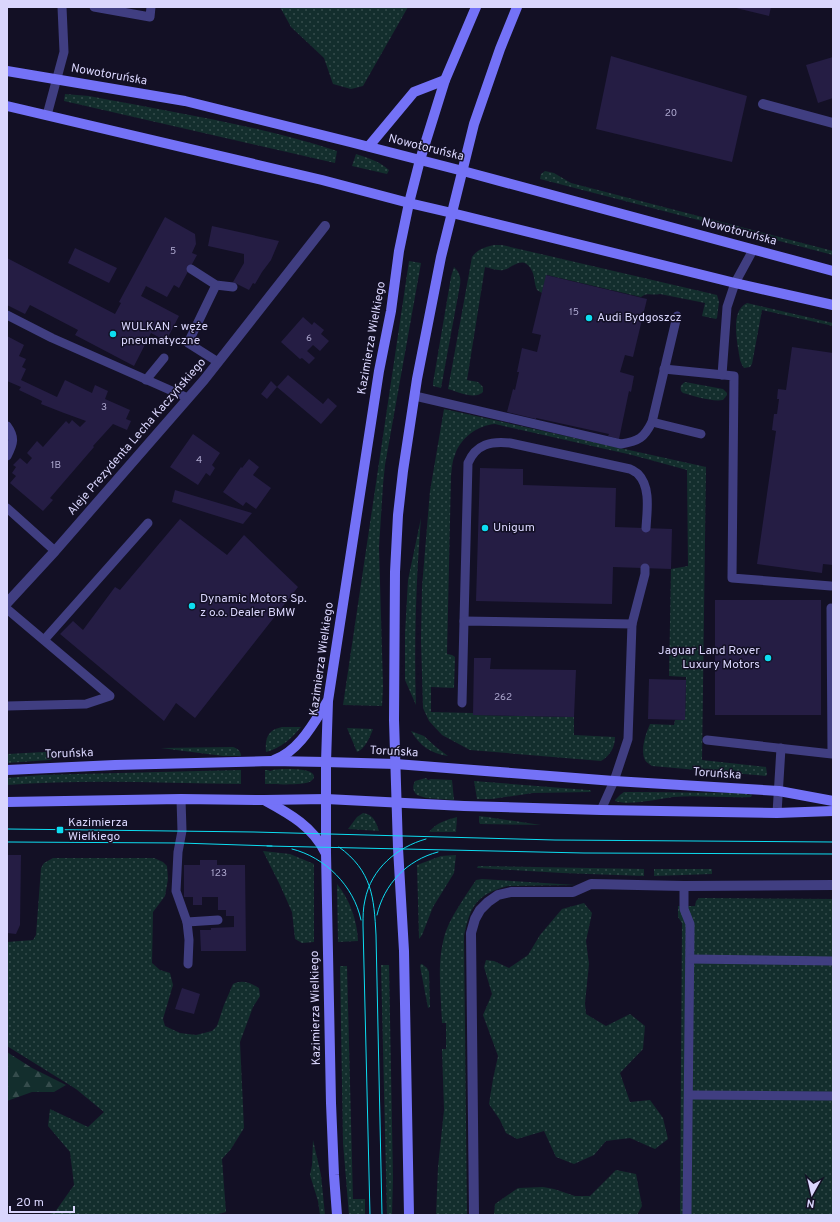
<svg xmlns="http://www.w3.org/2000/svg" width="840" height="1222" font-family="Overpass,sans-serif">
<style>
.grass{fill:url(#grass-dots)}
.forest{fill:url(#forest-firs)}
.building{fill:#251d44}
.lines{fill:none;stroke-linecap:round;stroke-linejoin:round}
.lane{stroke:#403e81;stroke-width:9}
.street{stroke:#403e81;stroke-width:10}
.secondary{stroke:#7472f7;stroke-width:10}
.tram{stroke:#0dddf1;stroke-width:1}
.poi-dot{fill:#0dddf1;stroke:#131025;stroke-width:1.5}
.labels{text-anchor:middle;dominant-baseline:central;stroke-width:3;stroke-linejoin:round;paint-order:stroke}
.number-label{font-size:10px;fill:#ada8cf}
.street-label{font-size:12px;fill:#dad6fd;stroke:#131025}
.poi-label{font-size:12px;fill:#dad6fd;stroke:#131025;text-anchor:start}
</style>
<defs>
<pattern id="grass-dots" width="8" height="8" patternUnits="userSpaceOnUse"><rect width="8" height="8" fill="#132e2d"/><path d="M2 2h.1M6 6h.1" fill="none" stroke="#354c4c" stroke-width="1.8" stroke-linecap="round"/></pattern>
<pattern id="forest-firs" width="22" height="20" patternUnits="userSpaceOnUse"><rect width="22" height="20" fill="#132e2d"/><path d="M5 1l3.5 6h-7zM16 11l3.5 6h-7z" fill="#354c4c"/></pattern>
</defs>
<rect width="100%" height="100%" fill="#131025"/>
<g class="grass">
<path d="M280 7H408L363 86 351 89 333 84 324 58 291 27Z"/>
<path d="M65 94 89 96C172 112 257 125 337 151L335 163 64 101Z"/>
<path d="M356 154C368 158 379 161 389 170L387 174 352 166Z"/>
<path d="M545 171 554 173 571 183 833 251V255L540 179 541 174Z"/>
<path d="M494 245H502L717 295 719 302 717 318 716 319 702 316 705 303 660 294C652 296 648 292 641 297L547 275 542 293 537 290C534 284 535 275 531 269 522 255 513 268 503 270 498 271 490 268 485 267L467 380 478 382 483 387V392C475 400 458 392 448 389L472 257C478 249 485 247 494 245Z"/>
<path d="M409 261 421 263 385 465 383 485 379 547 383 686 382 706 343 705Z"/>
<path d="M454 267C460 273 461 278 460 285L441 388 433 386V383L451 277Z"/>
<path d="M747 303 833 323V326L762 310 752 364 750 367 744 368 742 365 740 360C738 345 729 311 747 303Z"/>
<path d="M685 382 723 389 727 393V395L723 400C712 402 694 396 683 393L681 391C680 386 681 385 685 382Z"/>
<path d="M444 409 706 467 702 760 766 767 767 774 766 776 652 766C649 764 646 762 645 760 640 750 646 733 650 724L674 725 675 720H685L686 677 669 676 671 569 688 566 687 470 632 455 495 424C478 425 460 438 455 455 452 461 452 469 451 476L447 654 452 655 455 657 454 688 431 687V712L473 713V715L574 717V735L615 737C615 747 610 756 601 761L470 750 442 735 429 721 423 708 421 640 422 587 430 491Z"/>
<path d="M421 518C416 580 414 642 416 705L405 680V634L408 580Z"/>
<path d="M282 727H301C292 738 281 748 266 752 265 739 267 730 282 727Z"/>
<path d="M347 728 373 729C370 737 365 749 357 752Z"/>
<path d="M411 731 424 736 436 747 448 756C430 753 420 746 411 731Z"/>
<path d="M233 747C237 748 241 751 241 756H223L161 748Z"/>
<path d="M80 750 49 760 7 763V754Z"/>
<path d="M241 770V784C163 783 85 779 7 785V778L41 775 77 774Z"/>
<path d="M265 770H268L270 771 273 770C280 769 312 767 314 776 314 778 313 780 311 781 305 786 274 784 265 784Z"/>
<path d="M426 778 428 780 431 779 452 780 454 800 426 798 417 795C413 791 412 787 415 781Z"/>
<path d="M474 781 588 790H590L591 792 533 793 492 799H477Z"/>
<path d="M624 792H640L747 793 748 795 751 794 752 795 751 797C725 798 699 795 673 797 658 799 629 806 615 801V800L620 795Z"/>
<path d="M363 813C373 814 376 822 379 831L348 829 357 817Z"/>
<path d="M479 816 487 817 541 825 480 824 479 822Z"/>
<path d="M457 817 456 832H429C436 823 446 820 457 817Z"/>
<path d="M263 851 290 854 314 864V942L302 943 295 939 292 912 280 885Z"/>
<path d="M456 855 454 873 433 907 422 935 419 939 417 865 441 856Z"/>
<path d="M53 858H154L163 862 167 866 168 879 165 896 153 912 152 963 160 970 170 973 173 985 163 1019 165 1026 180 1033 196 1035 212 1031 217 1026 224 1005 233 984C242 979 251 983 259 988L260 996 253 1007 240 1042 244 1128 231 1149 222 1159 226 1212 214 1215H47L55 1212 74 1185 70 1152 48 1126 50 1109 88 1127 104 1112 76 1089 7 1046V942L33 940 36 935 41 868 44 863Z"/>
<path d="M478 866 644 869V876L562 873 477 868Z"/>
<path d="M654 869H712V874L654 876Z"/>
<path d="M482 879 576 885 508 886C477 894 470 906 464 936L467 1215H436L438 1167 444 1110 442 1049H446V1023H442C441 993 436 960 446 931 453 913 465 897 476 880Z"/>
<path d="M337 884C350 900 357 920 358 941L338 942Z"/>
<path d="M699 898 833 899V1215H680L682 923 678 917V906H695L696 901Z"/>
<path d="M584 903 592 913 586 941 589 964 585 1003 586 1014 606 1026 630 1014 645 1026 643 1049 620 1073 630 1102 650 1100 663 1118 668 1139 655 1149 630 1138 606 1141 594 1155 574 1164 556 1157 544 1131 517 1139 506 1133 500 1120 489 1104 493 1079 498 1056 483 1015 492 994 484 967 486 960 494 961 509 968 528 955 540 935 562 909Z"/>
<path d="M421 964H422L427 968 429 972 430 1007 428 1008 420 966Z"/>
<path d="M381 965H389L393 1178 392 1215H387Z"/>
<path d="M340 966H347L353 1199H365V1215H349L343 1143Z"/>
<path d="M313 1140 321 1175 325 1215H320L318 1201 310 1175 312 1165Z"/>
<path d="M616 1170 636 1174 642 1206 637 1215H494L495 1204 518 1188 543 1187 554 1189 575 1196H590Z"/>
</g>
<path class="forest" d="M7 1052 32 1068 66 1085 54 1092H32L7 1101Z"/>
<g class="building">
<path d="M732 7H771L769 16Z"/>
<path d="M611 56 747 96 732 162 596 129Z"/>
<path d="M833 57V98L818 103 806 65Z"/>
<path d="M165 217 195 234 196 244 192 253 197 255 179 288 174 285 167 297 146 286 141 296 179 316 166 341 151 333 134 366 75 335 78 330 30 305 25 314 7 305V258L115 314 121 303 119 302Z"/>
<path d="M212 226 279 241 271 260 262 272 255 284 253 283 249 290 233 282 244 263V254L208 246Z"/>
<path d="M75 248 117 268 109 283 68 263Z"/>
<path d="M546 275 647 299 633 357 625 355 620 372 634 376 631 392 629 391 619 439 608 436 609 434 536 418V419L507 412 513 389 515 390 519 372H517L522 348 537 352 541 335 532 333Z"/>
<path d="M303 317 312 325 314 322 324 330 321 334 329 341 320 351 313 345 307 351 315 358 309 364 302 358 300 359 281 342Z"/>
<path d="M7 336 24 345 19 356 26 359 22 367 26 369 21 380 57 397 65 380 92 393 95 385 108 391 105 399 130 410 126 419 131 421 127 430 113 424 93 446 94 447 50 498 53 500 43 511 10 483 16 476 12 473 16 467 13 465 20 458 27 464 32 458 27 453 37 441 43 447 66 421 69 424 72 420 80 427 86 421 64 413 41 404 42 401 19 390 21 387 7 381Z"/>
<path d="M792 347 833 353V565L823 564 822 573 757 564 776 431 772 430 774 414H777L779 399H777L778 389 786 390Z"/>
<path d="M288 375 323 404 328 398 337 406 321 424 277 387Z"/>
<path d="M271 381 277 387 267 399 261 394Z"/>
<path d="M193 434 220 453 212 465 215 468 210 476 206 473 198 485 170 467Z"/>
<path d="M249 459 259 467 253 475 271 488 256 509 246 502 243 506 223 492 241 467 242 468Z"/>
<path d="M480 468 523 469V485L616 488 615 527 672 529 671 569 613 567 612 604 476 601Z"/>
<path d="M175 490 195 496 252 513 243 524 172 502Z"/>
<path d="M180 519 227 555 244 535 298 587 195 718 176 703 164 721 60 634 73 621 83 630 115 587 120 590Z"/>
<rect x="715" y="600" width="106" height="115"/>
<path d="M474 658H491L490 669 576 670 574 717 473 715Z"/>
<path d="M649 679 686 680 685 720 648 719Z"/>
<path d="M7 855H21L20 925 16 934 7 933Z"/>
<path d="M200 860H217V865H245L246 951H201L200 930H211V928L234 927V916H226V910H218V897H202V905H193V897H184V865H200Z"/>
<path d="M182 988 200 994 194 1014 175 1009Z"/>
</g>
<g class="lines">
<g class="lane">
<path d="M94 7 150 17 151 7"/>
<path d="M47 115 64 52 62 7"/>
<path d="M191 269 216 285 233 287"/>
<path d="M216 285 188 343 218 362"/>
<path d="M7 315 52 338 188 398"/>
<path d="M664 369 734 376 732 578 831 586"/>
<path d="M722 375 727 307 735 283 753 250"/>
<path d="M146 380 164 358"/>
<path d="M415 396 621 444C639 441 644 438 652 422L677 316"/>
<path d="M652 422 701 434"/>
<path d="M7 426C15 437 14 443 7 456"/>
<path d="M7 508 55 551"/>
<path d="M7 609 110 696 86 704 7 706"/>
<path d="M464 621 468 463C476 444 491 441 510 443L630 469C632 470 636 472 638 474 651 487 647 511 646 528"/>
<path d="M632 624 645 574V568"/>
<path d="M44 640 148 523"/>
<path d="M462 703 464 621 632 624 628 739 614 781 601 810"/>
<path d="M707 740 832 754 831 608"/>
<path d="M181 799 182 831 178 852 176 891 187 922 218 920"/>
<path d="M777 813 781 748"/>
<path d="M684 886V909L690 924V930L687 1215"/>
<path d="M187 922 189 940 188 964"/>
<path d="M690 959 833 961"/>
<path d="M689 1095 833 1096"/>
</g>
<g class="street">
<path d="M763 104 833 123"/>
<path d="M7 603 55 551 204 380 325 226"/>
<path d="M474 1215 471 933 475 919 480 910 488 902 498 895 511 892H573L591 884 684 886 833 885"/>
</g>
<g class="secondary">
<path d="M7 71 185 101 350 142 463 171 833 271"/>
<path d="M7 106 322 180 409 203 452 213 735 283 833 305"/>
<path d="M369 146 414 92 445 80"/>
<path d="M274 760C299 751 313 724 327 702"/>
<path d="M7 770 115 765 271 761 326 762 396 764 614 781 779 791 833 801"/>
<path d="M266 801C290 814 313 827 325 852"/>
<path d="M7 802 181 799 264 800 326 799 464 806 601 810 777 813 833 811"/>
<path d="M337 1215 334 1175 331 1103 326 853V762L328 701 379 371 391 311 399 251 409 203 420 160 445 80 476 7"/>
<path d="M409 1215 404 951 398 848 394 720 395 572 398 515 403 471 417 379 441 257 474 124 500 49 517 7"/>
</g>
<g class="tram">
<path d="M7 829 254 832 555 840 833 842"/>
<path d="M7 842 180 843 272 846"/>
<path d="M267 846 584 853 833 854"/>
<path d="M339 847C372 871 374 897 376 935L382 1215"/>
<path d="M292 849C325 857 354 886 361 920"/>
<path d="M377 915C384 884 407 860 438 852"/>
<path d="M370 1215 363 925C363 917 363 908 365 900 371 869 397 847 426 839"/>
</g>
</g>
<g class="poi-dot">
<circle cx="589" cy="318" r="4"/>
<circle cx="113" cy="334" r="4"/>
<circle cx="485" cy="528" r="4"/>
<circle cx="192" cy="606" r="4"/>
<circle cx="768" cy="658" r="4"/>
<rect x="56" y="826" width="8" height="8" rx="2"/>
</g>
<g class="labels">
<g class="number-label">
<text x="671" y="113">20</text>
<text x="173" y="251">5</text>
<text x="574" y="312">15</text>
<text x="309" y="338">6</text>
<text x="104" y="407">3</text>
<text x="199" y="460">4</text>
<text x="56" y="465">1B</text>
<text x="503" y="697">262</text>
<text x="219" y="873">123</text>
</g>
<g class="street-label">
<text transform="translate(109 75) rotate(10)">Nowotoruńska</text>
<text transform="translate(426 148) rotate(14)">Nowotoruńska</text>
<text transform="translate(739 232) rotate(15)">Nowotoruńska</text>
<text transform="translate(372 338) rotate(-80)">Kazimierza Wielkiego</text>
<text transform="translate(137 437) rotate(-49)">Aleje Prezydenta Lecha Kaczyńskiego</text>
<text transform="translate(322 659) rotate(-82)">Kazimierza Wielkiego</text>
<text transform="translate(394 752) rotate(3)">Toruńska</text>
<text transform="translate(69 754) rotate(-2)">Toruńska</text>
<text transform="translate(717 774) rotate(4)">Toruńska</text>
<text transform="translate(316 1008) rotate(-91)">Kazimierza Wielkiego</text>
</g>
<g class="poi-label">
<text x="597" y="318">Audi Bydgoszcz</text>
<text x="121" y="327">WULKAN - węże<tspan x="121" dy="14">pneumatyczne</tspan></text>
<text x="493" y="528">Unigum</text>
<text x="200" y="599">Dynamic Motors Sp.<tspan x="200" dy="14">z o.o. Dealer BMW</tspan></text>
<text x="760" y="651" text-anchor="end">Jaguar Land Rover<tspan x="760" dy="14">Luxury Motors</tspan></text>
<text x="68" y="823">Kazimierza<tspan x="68" dy="14">Wielkiego</tspan></text>
</g>
</g>
<rect width="840" height="1222" fill="none" stroke="#dad6fd" stroke-width="16"/>
<g transform="translate(812 1194) rotate(188)" stroke="#131025" stroke-width="3" paint-order="stroke">
<path d="M0-3L7 15L0 10L-7 15Z" fill="#dad6fd"/>
<text y="-6" font-size="11" font-weight="bold" text-anchor="middle" fill="#dad6fd">N</text>
</g>
<path d="M10 1206v6h64v-6" fill="none" stroke="#dad6fd" stroke-width="2"/>
<text x="16" y="1206" font-size="12" fill="#dad6fd" stroke="#131025" stroke-width="3" paint-order="stroke">20 m</text>
</svg>
